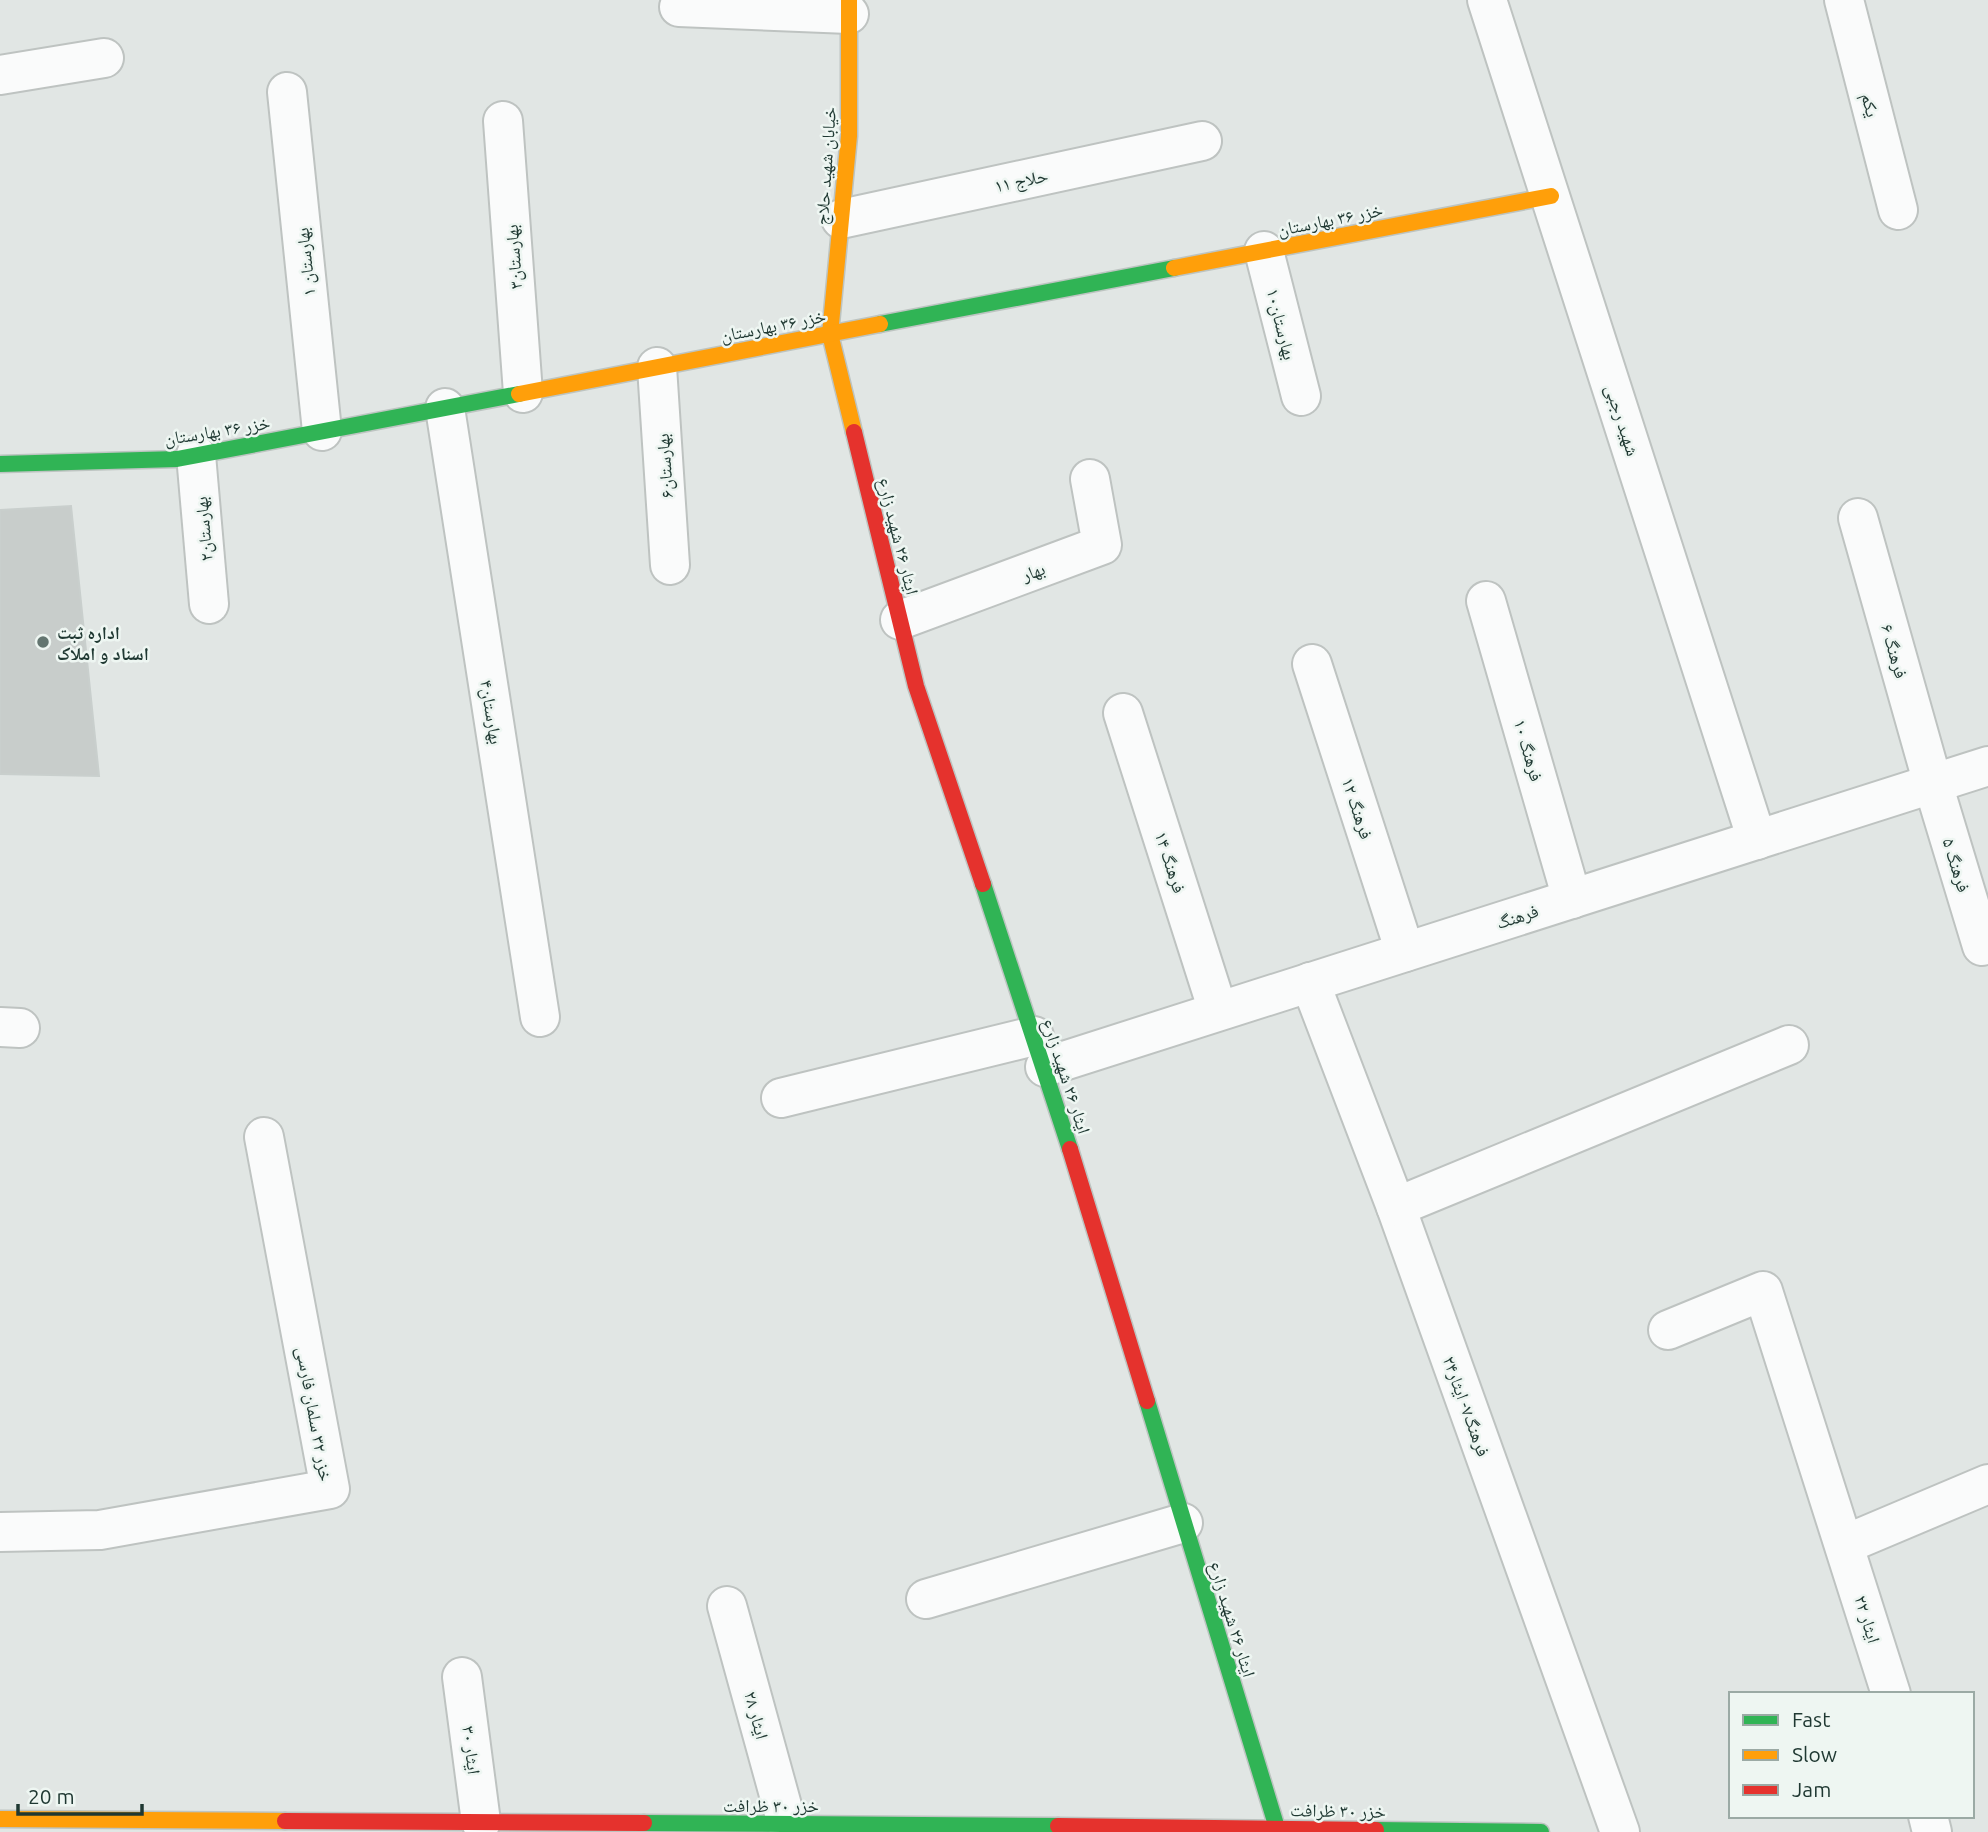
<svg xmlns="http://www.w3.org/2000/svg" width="1988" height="1832" font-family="Ubuntu,'Noto Naskh Arabic',sans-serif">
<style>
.building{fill:#c8cdcb;stroke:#c9cfcd;stroke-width:2}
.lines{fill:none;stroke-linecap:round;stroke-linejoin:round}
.street-casing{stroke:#bec3c1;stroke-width:42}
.fast-casing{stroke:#bdc4c1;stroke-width:19}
.slow-casing{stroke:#bdc4c1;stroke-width:19}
.jam-casing{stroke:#bdc4c1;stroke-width:19}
.street{stroke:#fafbfb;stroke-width:38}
.fast{stroke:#30b455;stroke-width:16}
.slow{stroke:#ff9f0a;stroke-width:16}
.jam{stroke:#e5322d;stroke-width:16}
.poi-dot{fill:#637570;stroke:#eef6f2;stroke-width:2.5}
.labels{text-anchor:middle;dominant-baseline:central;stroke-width:5;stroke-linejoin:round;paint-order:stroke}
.street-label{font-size:18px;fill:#1f3832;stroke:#eef6f2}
.poi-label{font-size:18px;font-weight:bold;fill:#1f3832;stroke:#eef6f2;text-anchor:start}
</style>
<rect width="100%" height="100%" fill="#e1e6e4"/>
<path class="building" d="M71 506 99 776 0 774V510Z"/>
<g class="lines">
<defs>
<g id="street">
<path d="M1487 0 1757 840"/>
<path d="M1844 0 1898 210"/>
<path d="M679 7 849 14"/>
<path d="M0 75 104 58"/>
<path d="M287 92 322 431"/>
<path d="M503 121 523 393"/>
<path d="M841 219 1202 141"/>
<path d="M1264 251 1301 396"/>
<path d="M657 367 670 565"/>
<path d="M445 408 540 1017"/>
<path d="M196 455 209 604"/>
<path d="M1858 518 1933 784 1982 946"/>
<path d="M1486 601 1572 899"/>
<path d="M900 620 1102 545 1090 479"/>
<path d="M1312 664 1405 952"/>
<path d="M1123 713 1218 1011"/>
<path d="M1310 982 1396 1207 1620 1832"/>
<path d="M0 1027 20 1028"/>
<path d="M1045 1067 1988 766"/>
<path d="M781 1098 1034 1036"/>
<path d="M1396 1207 1789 1045"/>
<path d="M1668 1330 1763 1291 1891 1694"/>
<path d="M0 1532 100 1530 330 1489 264 1137"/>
<path d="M1846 1544 1988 1484"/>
<path d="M926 1599 1183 1523"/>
<path d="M727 1606 787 1824"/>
<path d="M462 1677 481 1822"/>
<path d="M1928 1816 1932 1832"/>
</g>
<g id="fast">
<path d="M880 324 1174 268"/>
<path d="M0 464 177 459 519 394"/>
<path d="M983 884 1070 1149"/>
<path d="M1147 1401 1277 1828"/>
<path d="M644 1823 1058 1826"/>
<path d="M1376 1830 1541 1832"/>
</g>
<g id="slow">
<path d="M849 0V136L830 334 854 432"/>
<path d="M1174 268 1551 196"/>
<path d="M519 394 880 324"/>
<path d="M0 1819 285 1821"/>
</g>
<g id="jam">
<path d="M854 432 916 686 983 884"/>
<path d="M1070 1149 1147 1401"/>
<path d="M285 1821 644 1823"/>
<path d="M1058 1826 1376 1830"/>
</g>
</defs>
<use href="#street" class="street-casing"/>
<use href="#fast" class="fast-casing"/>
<use href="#slow" class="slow-casing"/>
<use href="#jam" class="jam-casing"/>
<use href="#street" class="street"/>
<use href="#fast" class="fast"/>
<use href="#slow" class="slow"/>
<use href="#jam" class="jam"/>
</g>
<circle class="poi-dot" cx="43" cy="642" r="7"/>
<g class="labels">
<g class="street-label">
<text transform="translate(1871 105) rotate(76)">یکم</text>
<text transform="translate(825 166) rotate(-86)">خیابان شهید حلاج</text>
<text transform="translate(1021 180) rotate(-12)">حلاج ۱۱</text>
<text transform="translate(1330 219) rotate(-11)">خزر ۳۶ بهارستان</text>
<text transform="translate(513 257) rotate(-94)">بهارستان۳</text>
<text transform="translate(305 262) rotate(-96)">بهارستان ۱</text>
<text transform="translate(1282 324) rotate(76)">بهارستان۱۰</text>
<text transform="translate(773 325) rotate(-11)">خزر ۳۶ بهارستان</text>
<text transform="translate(1623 420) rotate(72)">شهید رجبی</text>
<text transform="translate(217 430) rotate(-9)">خزر ۳۶ بهارستان</text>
<text transform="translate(664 466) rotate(-94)">بهارستان۶</text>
<text transform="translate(203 529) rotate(-95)">بهارستان۲</text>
<text transform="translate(899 536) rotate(76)">ایثار ۲۶ شهید زارع</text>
<text transform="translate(1033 571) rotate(-20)">بهار</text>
<text transform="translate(1895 651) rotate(74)">فرهنگ ۶</text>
<text transform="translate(492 712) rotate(81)">بهارستان۴</text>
<text transform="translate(1529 750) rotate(74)">فرهنگ ۱۰</text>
<text transform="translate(1358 808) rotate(72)">فرهنگ ۱۲</text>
<text transform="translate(1171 862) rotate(72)">فرهنگ ۱۴</text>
<text transform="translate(1957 865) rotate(73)">فرهنگ ۵</text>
<text transform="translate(1517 916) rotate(-18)">فرهنگ</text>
<text transform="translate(1067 1076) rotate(72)">ایثار ۲۶ شهید زارع</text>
<text transform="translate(1467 1406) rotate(70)">فرهنگ۷- ایثار۲۴</text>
<text transform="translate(315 1414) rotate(80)">خزر ۳۲ سلمان فارسی</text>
<text transform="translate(1233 1619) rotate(73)">ایثار ۲۶ شهید زارع</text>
<text transform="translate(1868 1619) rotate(73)">ایثار ۲۲</text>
<text transform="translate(757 1715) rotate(75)">ایثار ۲۸</text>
<text transform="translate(472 1750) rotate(83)">ایثار ۳۰</text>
<text x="771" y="1805">خزر ۳۰ ظرافت</text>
<text transform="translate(1338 1810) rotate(1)">خزر ۳۰ ظرافت</text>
</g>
<g class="poi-label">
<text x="57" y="632">اداره ثبت<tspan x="57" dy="21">اسناد و املاک</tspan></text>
</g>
</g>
<rect x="1729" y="1692" width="245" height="126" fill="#eef6f2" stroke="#9baaa5" stroke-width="2"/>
<rect x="1743" y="1715" width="35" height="10" fill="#30b455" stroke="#9baaa5" stroke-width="2"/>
<text x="1792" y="1727" font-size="21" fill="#1f3832">Fast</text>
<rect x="1743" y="1750" width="35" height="10" fill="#ff9f0a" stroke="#9baaa5" stroke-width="2"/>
<text x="1792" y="1762" font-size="21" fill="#1f3832">Slow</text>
<rect x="1743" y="1785" width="35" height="10" fill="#e5322d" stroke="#9baaa5" stroke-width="2"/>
<text x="1792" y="1797" font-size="21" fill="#1f3832">Jam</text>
<path d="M18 1804v10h124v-10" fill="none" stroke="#1f3832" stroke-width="3.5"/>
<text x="28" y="1804" font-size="21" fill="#1f3832" stroke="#eef6f2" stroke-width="5" paint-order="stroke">20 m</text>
</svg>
